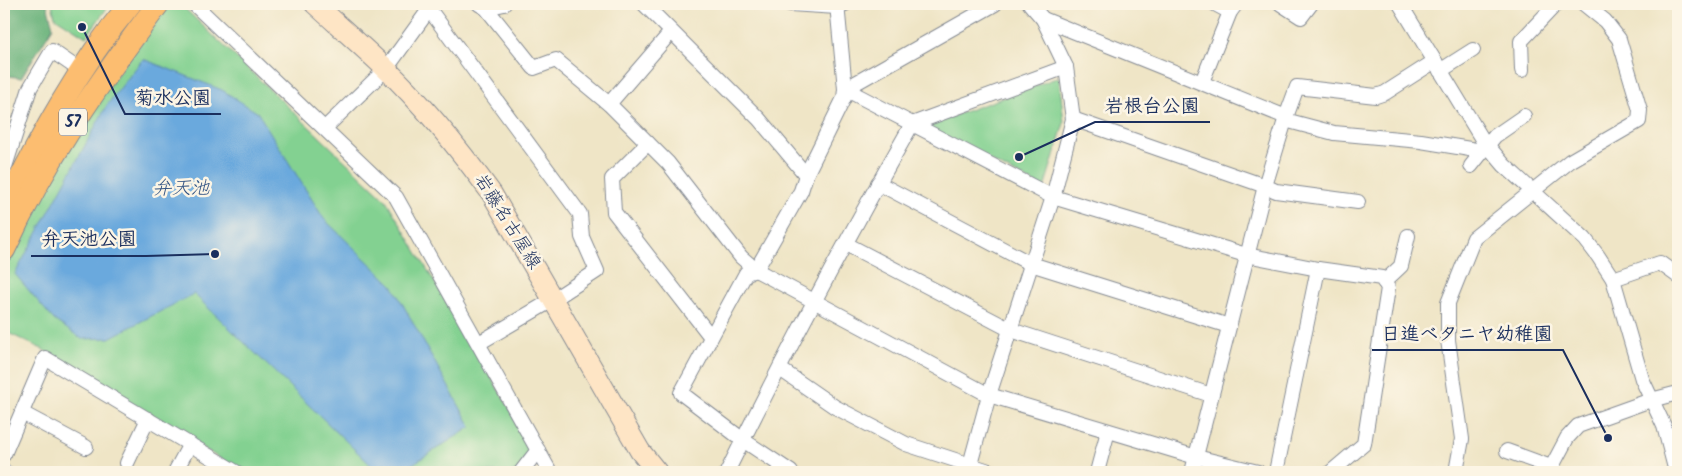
<svg xmlns="http://www.w3.org/2000/svg" width="1682" height="476" font-family="Kalam,'Klee One',sans-serif">
<style>
.green{fill:#83d191;stroke:#4f8078}
.forest{fill:#6ab37b;stroke:#42716c}
.water{fill:#6ba9dd;stroke:#436c9e}
.lines{fill:none;stroke-linecap:round;stroke-linejoin:round}
.street-casing{stroke:#858a92;stroke-width:16}
.secondary-casing{stroke:#858a92;stroke-width:22}
.primary-casing{stroke:#858a92;stroke-width:24}
.street{stroke:#fff;stroke-width:14}
.secondary{stroke:#fee5c5;stroke-width:20}
.primary{stroke:#fcbd6f;stroke-width:22}
.labels{text-anchor:middle;dominant-baseline:central;stroke-width:5;stroke-linejoin:round;paint-order:stroke}
.shield{fill:#fcf5e5;stroke:#5e6a86;stroke-width:1}
.shield-label{font-size:16px;font-weight:bold;fill:#1b2f5e}
.street-label{font-size:18px;fill:#1b2f5e;stroke:#fcf5e5}
.water-label{font-size:19px;font-style:italic;fill:#335484;stroke:#fcf5e5}
.leader{fill:none;stroke:#1b2f5e;stroke-width:2}
.callout-dot{fill:#1b2f5e;stroke:#fcf5e5;stroke-width:2}
.callout-label{font-size:19px;text-anchor:middle;font-weight:bold;fill:#1b2f5e;stroke:#fcf5e5;stroke-width:5;stroke-linejoin:round;paint-order:stroke}
</style>
<rect width="100%" height="100%" fill="#fcf5e5"/>
<filter id="ink" filterUnits="userSpaceOnUse"><feTurbulence type="fractalNoise" baseFrequency=".02" numOctaves="2"/><feDisplacementMap in="SourceGraphic" scale="10" xChannelSelector="R" yChannelSelector="G"/><feConvolveMatrix kernelMatrix="1 2 1 2 8 2 1 2 1" color-interpolation-filters="sRGB"/></filter>
<filter id="wash" filterUnits="userSpaceOnUse"><feTurbulence type="fractalNoise" baseFrequency=".0096" numOctaves="4" result="noise"/><feDisplacementMap in="SourceGraphic" scale="20" xChannelSelector="R" yChannelSelector="G"/><feGaussianBlur stdDeviation="1.12" result="paint"/><feColorMatrix in="noise" values="0 0 0 0 0 0 0 0 0 0 0 0 0 0 0 0 0 1.4 0 .05"/><feComposite in="paint" operator="in"/></filter>
<g filter="url(#wash)">
<rect width="100%" height="100%" fill="#efe5c6"/>
<g class="green">
<path d="M52 4H110L86 37 55 17Z"/>
<path d="M170 4H180L386 200 536 453 521 472H242L42 349 4 331V272L19 236 100 97Z"/>
<path d="M1059 77 1064 123 1044 188 923 127Z"/>
</g>
<path class="forest" d="M4 4H47L53 27 21 78 4 75Z"/>
<path class="water" d="M143 59 222 90 258 113 324 219 392 285 471 427 400 472H378L194 294 109 338 82 339 54 320 15 274 107 105Z"/>
</g>
<g filter="url(#ink)">
<g class="lines">
<defs>
<g id="street">
<path d="M194 4 396 197 550 472"/>
<path d="M424 4 429 9 580 214 582 237 597 271 554 299 479 343"/>
<path d="M479 4 486 8 534 68 556 60 609 104 668 163 741 257 756 270 989 395 1196 457 1258 472"/>
<path d="M644 4 759 119 806 175"/>
<path d="M790 4 837 7 845 4"/>
<path d="M837 4 845 89 1053 197 1246 255 1318 269 1382 278 1388 288 1364 444 1331 472"/>
<path d="M1215 4 1230 12"/>
<path d="M1281 4 1301 17 1311 4"/>
<path d="M1400 4 1482 139 1504 165 1585 239 1598 256 1613 279 1642 379 1664 426 1676 472"/>
<path d="M486 8 504 4"/>
<path d="M1043 19 1286 117"/>
<path d="M1522 70 1521 41 1556 4"/>
<path d="M1440 71 1473 50"/>
<path d="M1202 82 1230 12 1236 4"/>
<path d="M609 104 671 32"/>
<path d="M1073 119 1265 186 1276 191 1358 202"/>
<path d="M1285 120 1334 133 1421 141 1476 150 1481 152"/>
<path d="M325 128 386 69 433 4"/>
<path d="M648 143 612 179 614 212 711 337"/>
<path d="M1471 166 1495 136 1524 116"/>
<path d="M4 170 30 88 52 51 81 71"/>
<path d="M878 183 1031 264 1229 326"/>
<path d="M846 244 1011 330 1211 395"/>
<path d="M1613 279 1660 263 1678 276"/>
<path d="M1384 282 1401 266 1408 236"/>
<path d="M780 369 835 407 906 444 992 472"/>
<path d="M22 413 86 447"/>
<path d="M1507 451 1551 467"/>
<path d="M4 454 45 358 236 472"/>
<path d="M127 463 148 419"/>
<path d="M4 472H5"/>
<path d="M175 472 190 444"/>
<path d="M521 472 538 450"/>
<path d="M727 472C785 354 847 238 912 124L1066 67"/>
<path d="M791 472 743 440 681 393 746 273 756 270 801 191 806 175 844 98 845 89 995 4"/>
<path d="M968 472 989 395 1053 197 1073 119 1066 67 1043 19 1030 4"/>
<path d="M1097 472 1108 431"/>
<path d="M1192 472 1265 186 1286 117 1297 87 1376 96 1385 93 1435 61"/>
<path d="M1276 472 1318 269"/>
<path d="M1456 472 1462 439 1448 340V303L1474 238 1570 161 1639 121 1640 110 1619 39 1605 21 1584 4"/>
<path d="M1549 472 1567 438 1578 426 1651 400 1678 393"/>
</g>
<path id="secondary" d="M315 4C338 25 362 46 385 68 425 106 460 150 492 194L640 451 657 472"/>
<g id="primary">
<path d="M4 211C39 139 79 66 130 4"/>
<path d="M4 250C45 160 99 82 158 4"/>
</g>
</defs>
<use href="#street" class="street-casing"/>
<use href="#secondary" class="secondary-casing"/>
<use href="#primary" class="primary-casing"/>
<use href="#street" class="street"/>
<use href="#secondary" class="secondary"/>
<use href="#primary" class="primary"/>
</g>
</g>
<g class="labels">
<rect class="shield" x="59" y="108.5" width="28" height="27" rx="4"/>
<g class="shield-label">
<text x="73" y="122">57</text>
</g>
<g class="street-label">
<text transform="translate(507 222) rotate(58)">岩藤名古屋線</text>
</g>
<g class="water-label">
<text x="181" y="189">弁天池</text>
</g>
</g>
<path class="leader" d="M82 27L125 114H221M1019 157L1095 122H1210M215 254L146 256H31M1608 438L1563 350H1372"/>
<g class="callout-dot">
<circle cx="82" cy="27" r="5"/>
<circle cx="1019" cy="157" r="5"/>
<circle cx="215" cy="254" r="5"/>
<circle cx="1608" cy="438" r="5"/>
</g>
<g class="callout-label">
<text x="173" y="104">菊水公園</text>
<text x="1152" y="112">岩根台公園</text>
<text x="89" y="245">弁天池公園</text>
<text x="1467" y="340">日進ベタニヤ幼稚園</text>
</g>
<rect width="1682" height="476" fill="none" stroke="#fcf5e5" stroke-width="20"/>
</svg>
